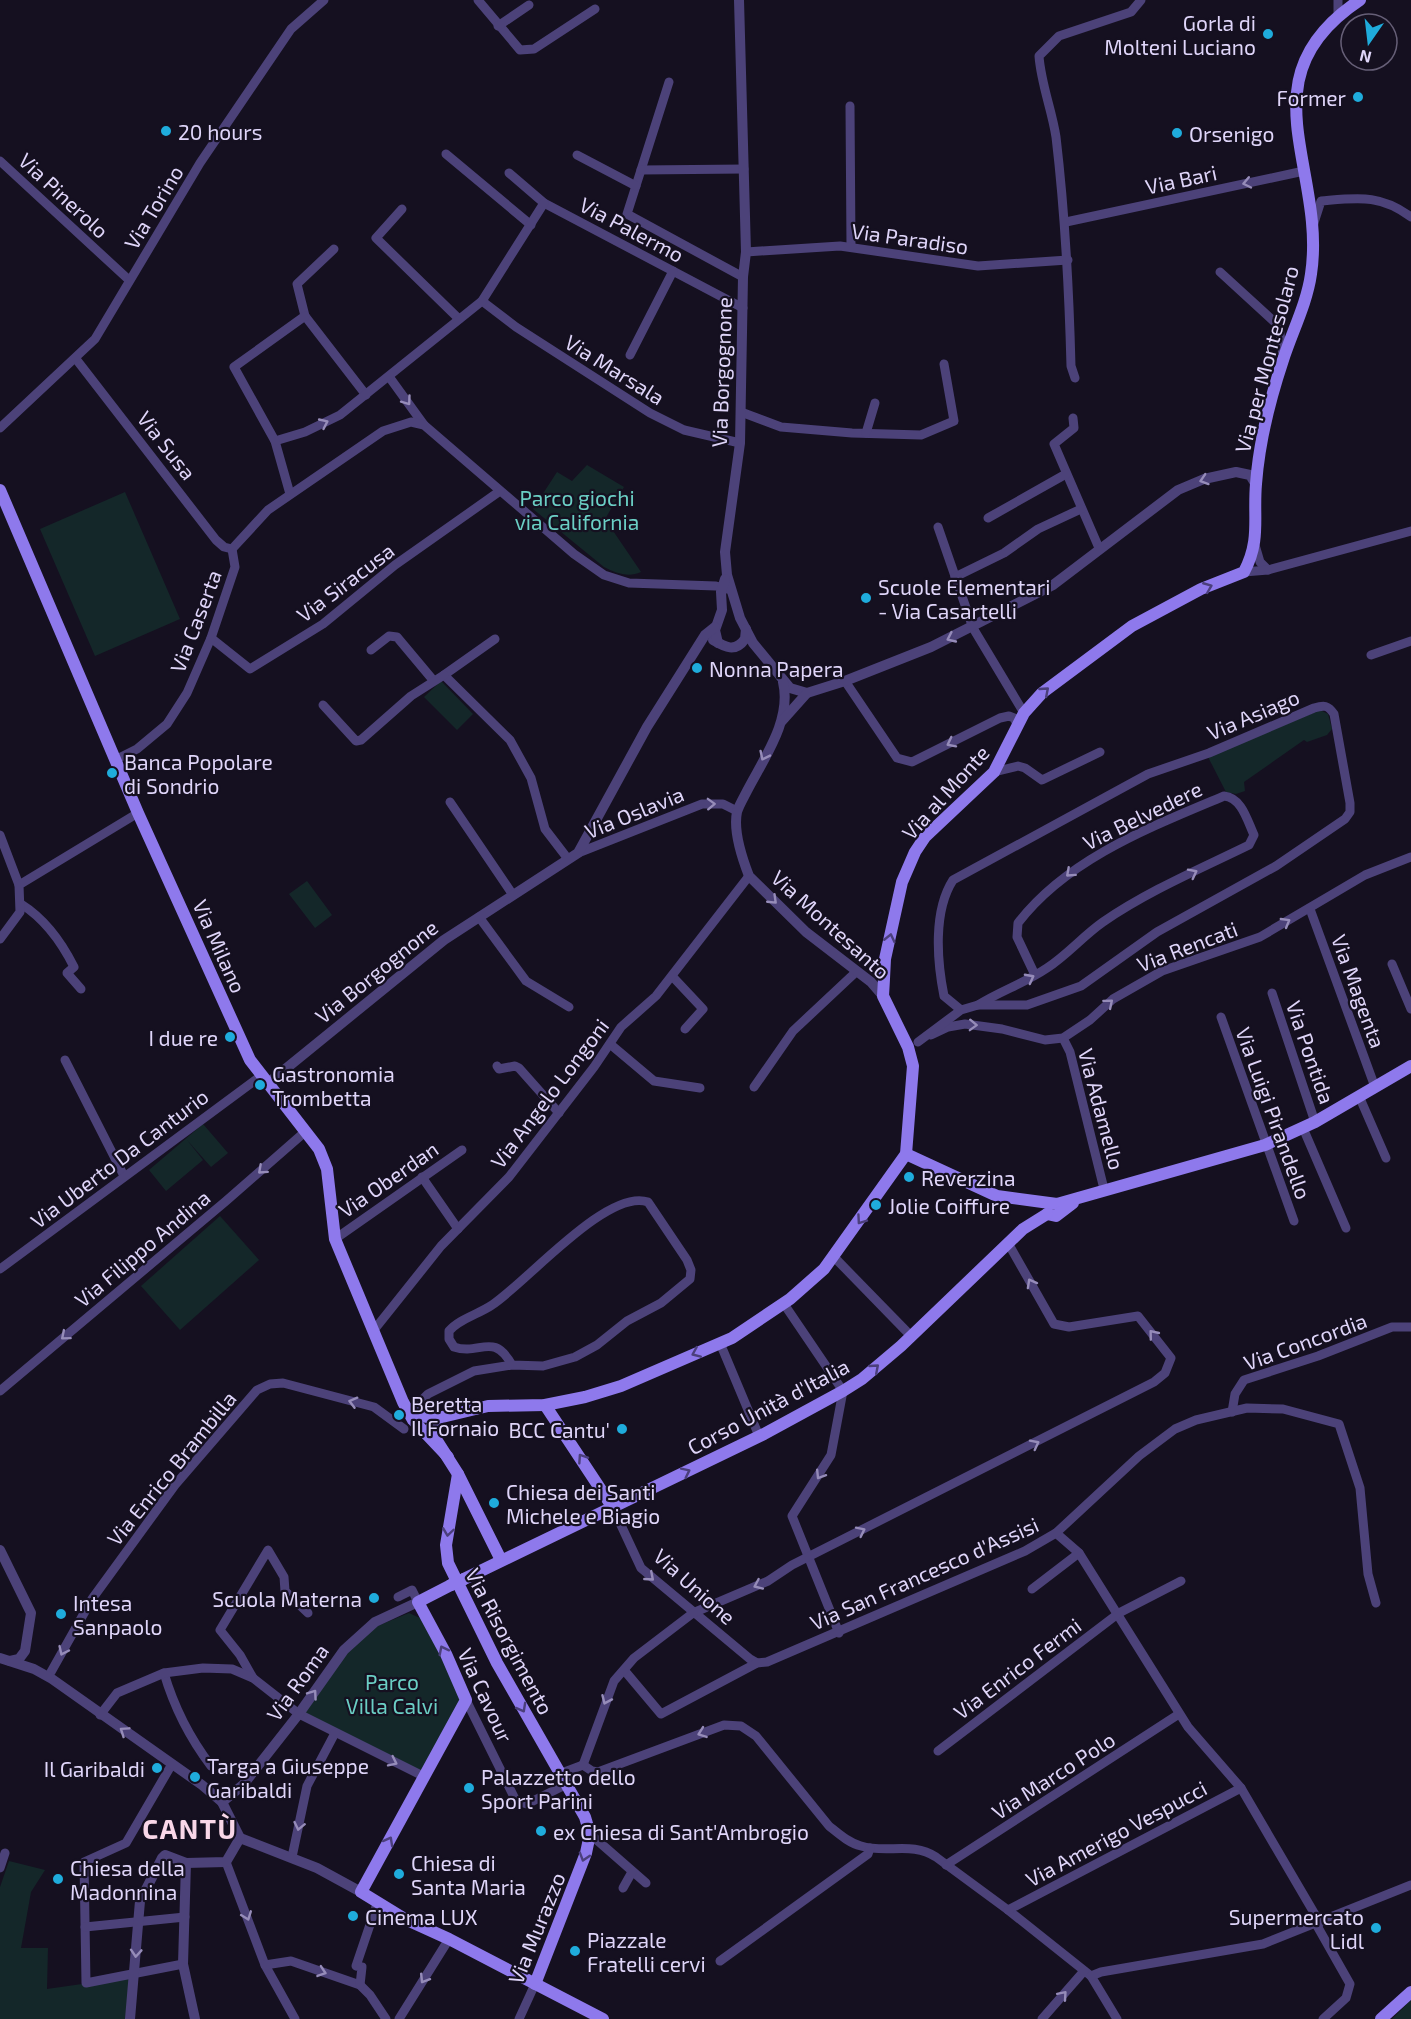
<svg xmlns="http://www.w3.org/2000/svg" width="1411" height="2019" font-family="'Exo 2',sans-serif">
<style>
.green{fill:#142729}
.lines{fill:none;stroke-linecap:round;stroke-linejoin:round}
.minor{stroke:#4c4279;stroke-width:9}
.tertiary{stroke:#4c4279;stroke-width:10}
.secondary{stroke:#8e79ec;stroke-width:12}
.secondary-bridge{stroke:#8e79ec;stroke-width:12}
.oneway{stroke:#968cb9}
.oneway2{stroke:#4b3f7c}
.poi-dot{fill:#1facdc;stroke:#151020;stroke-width:2}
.labels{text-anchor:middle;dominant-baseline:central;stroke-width:4.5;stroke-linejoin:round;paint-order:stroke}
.poi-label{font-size:21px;fill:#dfd5f9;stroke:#151020;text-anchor:start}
.street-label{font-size:21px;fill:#dfd5f9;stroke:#151020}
.park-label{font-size:21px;fill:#6bcfc5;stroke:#151020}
.district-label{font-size:27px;font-weight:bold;letter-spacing:1.5px;fill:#f9d7e8;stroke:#151020}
</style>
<rect width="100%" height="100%" fill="#151020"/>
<g class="green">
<path d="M587 465 624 487 605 519 641 572C628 578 616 573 604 567L533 509 557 472 572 481Z"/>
<path d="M125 492 180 619 95 656 40 529Z"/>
<path d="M441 681 473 714 457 730 424 697Z"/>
<path d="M1320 710 1328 714 1332 729 1327 735 1307 742 1304 740 1244 782 1245 791 1236 794 1226 792 1208 757Z"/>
<path d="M307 881 332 915 315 928 289 894Z"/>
<path d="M203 1124 228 1153 211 1167 187 1140 203 1160 166 1191 149 1170Z"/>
<path d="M220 1216 259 1260 180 1330 141 1286Z"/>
<path d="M409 1613 422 1619 462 1700 424 1771 417 1772 300 1712 346 1653 375 1627Z"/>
<path d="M9 1861 45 1870 31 1892 21 1948H48L47 1989 131 1977 127 2019H0V1887Z"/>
<path d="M1411 2000V2019H1392Z"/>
</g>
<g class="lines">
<g class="minor">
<path d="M478 0 520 50 534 49 595 9"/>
<path d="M1338 0V14"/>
<path d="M498 26 529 5"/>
<path d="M669 82 627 214 743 277"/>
<path d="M850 106 851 247"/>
<path d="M446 154 531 225"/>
<path d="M577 155 636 186"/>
<path d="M0 161 129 280"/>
<path d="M641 170 744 169"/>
<path d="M509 173 544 203 743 308"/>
<path d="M402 209 376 238 459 319"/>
<path d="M1066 222 1304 171"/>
<path d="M1313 226 1321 201C1358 198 1380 194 1411 217"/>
<path d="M334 249 297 284 305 316 366 395"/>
<path d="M746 252 840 246 978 266 1068 260"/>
<path d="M1220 272 1279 326 1283 356"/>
<path d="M482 301 516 327 650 413 684 430 740 443"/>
<path d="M630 355 673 271"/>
<path d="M76 359 216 540 224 547 232 549"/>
<path d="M390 378 424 425"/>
<path d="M1075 378 1071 366C1069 289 1065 213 1056 137 1052 110 1041 84 1039 56L1059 36 1131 12 1141 0"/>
<path d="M741 412 781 427 852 433 921 435 954 421 944 364"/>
<path d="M1073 418 1074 428 1054 444 1099 548"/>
<path d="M0 428 95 339 200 163 291 29 324 0"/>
<path d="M866 433 875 403"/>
<path d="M275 441 305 432 340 415 482 301 544 203"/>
<path d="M290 494 275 441 234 367 305 316"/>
<path d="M988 518 1066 474"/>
<path d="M938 527 973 628 1024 713"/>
<path d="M1255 545 1260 562 1268 570"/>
<path d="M232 549 268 510 383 431 411 422 424 425 574 554 604 575 629 583 716 586 727 589"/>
<path d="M1244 572 1268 570 1411 531"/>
<path d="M955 577 1004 553 1038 529 1081 509"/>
<path d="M211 638 250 669 323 624 395 565 500 491"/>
<path d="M495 639 444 675 510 740 531 778 545 829 568 859"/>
<path d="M371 650 389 636 397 637 433 680"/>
<path d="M1371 655 1411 641"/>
<path d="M845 681 897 758 912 762 1000 718 1009 716 1014 718 1018 726"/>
<path d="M323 705 356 741 361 740 411 696 444 675"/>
<path d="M115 760 137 749 167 724 187 693 211 638 235 567 232 549"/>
<path d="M994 772 1018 766 1025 768 1042 780 1100 752"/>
<path d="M450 802 513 895"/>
<path d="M0 835 19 885"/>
<path d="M578 853 702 804H723L737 811"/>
<path d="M21 904C45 919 61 941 74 967L67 973 81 989"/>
<path d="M1310 909 1375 1087"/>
<path d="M479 917 526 981 569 1007"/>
<path d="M0 939 20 912 19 885 138 813"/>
<path d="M1392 964 1411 1009"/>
<path d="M672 976 703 1009 685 1029"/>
<path d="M1272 993 1315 1122"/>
<path d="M978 1005C1000 991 1025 983 1047 968 1067 955 1083 936 1103 922 1148 891 1200 869 1249 845L1254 835C1247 820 1242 798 1224 796 1151 827 1068 858 1018 923L1017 937 1035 975"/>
<path d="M1221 1017 1294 1221"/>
<path d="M931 1035 948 1027 965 1024 1002 1029 1045 1040 1063 1038 1090 1020 1113 999 1162 971 1260 937 1365 875 1411 857"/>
<path d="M1063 1038 1070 1052 1104 1189"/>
<path d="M918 1042 961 1010 978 1005H1027L1081 986 1157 932 1276 866 1345 819 1350 812V803L1334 714C1328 705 1324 705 1314 708L1209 753 1148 774 953 880C933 911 937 961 944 996L961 1010"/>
<path d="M610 1044 654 1081 700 1088"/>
<path d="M65 1060 124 1176"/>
<path d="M497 1066 499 1069 515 1066 519 1068 559 1113"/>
<path d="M754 1087 793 1031 857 971"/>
<path d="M1359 1096 1386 1158"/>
<path d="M1303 1128 1346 1228"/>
<path d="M422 1177 458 1229"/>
<path d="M335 1239 462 1150"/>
<path d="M835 1258 911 1336"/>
<path d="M0 1269 261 1076"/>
<path d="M784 1304 843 1391 831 1455 792 1516 839 1633"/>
<path d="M374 1330 441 1246 509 1177 594 1067 621 1027 656 996 749 876"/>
<path d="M720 1343 759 1436"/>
<path d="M0 1391 226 1201 306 1131"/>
<path d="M1232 1412 1235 1394 1244 1380 1318 1356 1392 1327H1411"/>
<path d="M414 1414 420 1402 428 1394 474 1371 512 1365 543 1366 575 1357 597 1345 627 1321 661 1303 690 1279 691 1270 687 1260 648 1202C607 1188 526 1283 492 1305 479 1314 459 1319 449 1331V1339L454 1347C480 1356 493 1331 512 1365"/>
<path d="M613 1508 641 1568 750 1659 757 1663"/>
<path d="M1056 1533 1079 1553 1188 1727 1241 1788 1320 1923"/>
<path d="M1032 1589 1079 1553"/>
<path d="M398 1597 412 1590 418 1602"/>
<path d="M624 1670 661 1714 757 1663 767 1662 1025 1551 1056 1533 1139 1456 1175 1429 1196 1420 1247 1408 1283 1409 1339 1424 1360 1488 1368 1574 1376 1603"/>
<path d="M51 1672 92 1599 175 1485 257 1390 270 1384 283 1383 374 1407 404 1429"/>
<path d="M164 1673C174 1707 189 1737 211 1766"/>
<path d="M253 1678 240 1655 220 1630 268 1550 284 1577 285 1591 308 1613"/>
<path d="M466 1700 516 1801 527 1804 565 1785"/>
<path d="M100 1715 117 1693 164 1673 203 1668 232 1669 253 1678 299 1714 425 1777"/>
<path d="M938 1751 1119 1613 1181 1581"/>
<path d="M172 1764 126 1843 84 1862 86 1983 183 1964"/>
<path d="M583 1765 614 1681 634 1658 693 1613 768 1581 792 1565 1154 1382 1165 1373 1171 1358 1138 1316 1069 1327 1054 1324 1008 1243"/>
<path d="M583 1765 592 1771 598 1772 724 1725 741 1726 756 1736 829 1826C839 1834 849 1843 861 1846 887 1854 912 1841 936 1857L1008 1910 1091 1976 1117 2019"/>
<path d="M559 1774 583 1765"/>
<path d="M590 1834 646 1883"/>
<path d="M292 1857 307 1786 335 1733"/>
<path d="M226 1862 265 1965 295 2019"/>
<path d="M946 1865 1179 1714"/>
<path d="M0 1868 5 1853"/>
<path d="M623 1888 632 1872"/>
<path d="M1008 1910 1241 1788"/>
<path d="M1316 1924 1350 1984 1346 1998 1323 2019"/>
<path d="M85 1927 185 1917"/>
<path d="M720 1961 868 1854 870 1848"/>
<path d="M265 1965 291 1961 360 1985 370 1995 386 2019"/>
<path d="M1091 1976 1101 1972 1263 1944 1411 1885"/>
<path d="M360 1985 362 1967 356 1966 377 1904"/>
<path d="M399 2019 449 1939"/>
<path d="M519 2019 535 1984"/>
<path d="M1042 2019 1084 1971"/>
</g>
<g class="tertiary">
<path d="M739 0 746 252 743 277 740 443 725 552 727 575 740 618 753 643 790 688 807 693"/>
<path d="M713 640C725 647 735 653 745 639L746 629"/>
<path d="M718 643 715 630 722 610 721 592 725 579"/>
<path d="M783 682C792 720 764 758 747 791 744 797 739 805 737 812 733 831 742 858 749 876L806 932 871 982 883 996"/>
<path d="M782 721 807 693 845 681 931 647 1053 585 1178 490 1204 479 1236 472 1250 475 1256 485"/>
<path d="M267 1084 444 940 578 853 647 727 705 635 715 627"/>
<path d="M0 1550 31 1613 25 1651 19 1659 10 1661"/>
<path d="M0 1658 34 1669 52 1679 202 1785 222 1802 240 1838"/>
<path d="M222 1802 243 1785 298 1715 344 1650 375 1622 418 1602"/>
<path d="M240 1838 317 1868 361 1892"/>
<path d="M186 1863 183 1964 195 2019"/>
<path d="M130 2019 140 1901 162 1858 165 1855 186 1863 226 1862 240 1838"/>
</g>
<g class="secondary">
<path d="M0 490 138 813 250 1060 319 1149 327 1169 335 1239 403 1402 413 1420 448 1457"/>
<path d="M906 1154 997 1196 1057 1204 1265 1145 1315 1122 1411 1066"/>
<path d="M1047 1214 1056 1216 1073 1203"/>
<path d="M545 1405 613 1508"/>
<path d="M407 1408 419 1416 438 1418 488 1406 545 1405 585 1397 621 1386 732 1338 790 1299 824 1269 906 1154 913 1066 908 1047 883 996 884 979 885 959 902 882 915 852 925 837 994 772 1024 713 1042 693 1132 626 1201 589 1244 572C1261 540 1253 518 1256 484 1259 443 1270 399 1283 360 1292 332 1307 303 1311 274 1327 168 1242 78 1360 0"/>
<path d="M438 1418 432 1426V1433L458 1474 501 1560"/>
<path d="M458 1474 446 1545 448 1563 497 1663 585 1817 590 1834 586 1853 535 1984"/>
<path d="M464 1579 764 1434 843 1391 862 1379 901 1346 1023 1229 1047 1214"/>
<path d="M451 1585 418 1602 446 1654 466 1700 361 1892 405 1919 449 1939 603 2019"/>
<path d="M1381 2019 1411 1992"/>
</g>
<path class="secondary-bridge" d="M451 1585 464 1579"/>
</g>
<defs><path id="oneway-chevron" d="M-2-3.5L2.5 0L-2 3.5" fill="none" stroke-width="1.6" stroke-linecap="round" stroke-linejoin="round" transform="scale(1.5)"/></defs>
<g class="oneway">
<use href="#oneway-chevron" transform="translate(1247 183) rotate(168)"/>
<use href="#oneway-chevron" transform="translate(407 401) rotate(54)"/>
<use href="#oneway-chevron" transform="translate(324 423) rotate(-25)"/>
<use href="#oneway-chevron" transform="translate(1204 480) rotate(162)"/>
<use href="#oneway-chevron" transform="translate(951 638) rotate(155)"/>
<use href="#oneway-chevron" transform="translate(951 743) rotate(153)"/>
<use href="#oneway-chevron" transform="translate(764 756) rotate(116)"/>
<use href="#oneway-chevron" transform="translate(711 804) rotate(-2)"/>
<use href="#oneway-chevron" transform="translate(1070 873) rotate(138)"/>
<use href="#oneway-chevron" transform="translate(1193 873) rotate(-27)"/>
<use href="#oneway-chevron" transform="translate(773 900) rotate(44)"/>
<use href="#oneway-chevron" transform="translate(1286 922) rotate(-30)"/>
<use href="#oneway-chevron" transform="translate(1030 978) rotate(-28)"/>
<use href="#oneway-chevron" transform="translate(1109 1003) rotate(-40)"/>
<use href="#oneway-chevron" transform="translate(973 1025) rotate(2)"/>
<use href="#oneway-chevron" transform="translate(262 1170) rotate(138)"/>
<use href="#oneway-chevron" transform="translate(1031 1283) rotate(-119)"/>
<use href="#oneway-chevron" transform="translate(1153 1334) rotate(-129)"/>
<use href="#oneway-chevron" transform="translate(65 1336) rotate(140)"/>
<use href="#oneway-chevron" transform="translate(353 1402) rotate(-165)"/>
<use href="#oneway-chevron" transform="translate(1035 1444) rotate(-27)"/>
<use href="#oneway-chevron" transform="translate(820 1475) rotate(122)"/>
<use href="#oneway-chevron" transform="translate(861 1531) rotate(-26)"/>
<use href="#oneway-chevron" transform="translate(650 1577) rotate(41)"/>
<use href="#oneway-chevron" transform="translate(758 1585) rotate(156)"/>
<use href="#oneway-chevron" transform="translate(63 1651) rotate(115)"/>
<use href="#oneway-chevron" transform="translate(313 1694) rotate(-55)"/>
<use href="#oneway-chevron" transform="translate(606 1700) rotate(114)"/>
<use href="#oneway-chevron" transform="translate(124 1731) rotate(-146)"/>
<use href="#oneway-chevron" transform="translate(702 1733) rotate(160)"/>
<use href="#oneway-chevron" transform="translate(393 1762) rotate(26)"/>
<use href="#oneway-chevron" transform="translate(299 1826) rotate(102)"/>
<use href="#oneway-chevron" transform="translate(247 1916) rotate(69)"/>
<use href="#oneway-chevron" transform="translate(136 1953) rotate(94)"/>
<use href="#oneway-chevron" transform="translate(322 1972) rotate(19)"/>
<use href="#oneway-chevron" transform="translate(424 1979) rotate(122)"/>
<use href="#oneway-chevron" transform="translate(1063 1995) rotate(-49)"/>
</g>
<g class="oneway2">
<use href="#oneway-chevron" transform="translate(1208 587) rotate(-22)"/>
<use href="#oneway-chevron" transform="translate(1045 691) rotate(-41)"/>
<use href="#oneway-chevron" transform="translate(890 938) rotate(-77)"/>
<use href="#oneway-chevron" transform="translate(861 1220) rotate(125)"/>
<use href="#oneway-chevron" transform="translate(696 1353) rotate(157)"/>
<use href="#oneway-chevron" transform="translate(875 1368) rotate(-41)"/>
<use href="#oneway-chevron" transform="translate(582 1458) rotate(-124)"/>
<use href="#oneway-chevron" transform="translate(686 1472) rotate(-26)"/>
<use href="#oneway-chevron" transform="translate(448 1532) rotate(98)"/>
<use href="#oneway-chevron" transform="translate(443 1650) rotate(-117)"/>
<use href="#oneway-chevron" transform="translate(522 1708) rotate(61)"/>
<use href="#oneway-chevron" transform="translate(389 1841) rotate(-61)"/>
<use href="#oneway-chevron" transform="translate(584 1857) rotate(107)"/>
</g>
<g class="poi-dot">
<circle cx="1268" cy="34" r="6"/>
<circle cx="1358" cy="97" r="6"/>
<circle cx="166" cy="131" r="6"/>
<circle cx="1177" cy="133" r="6"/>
<circle cx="866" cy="598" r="6"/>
<circle cx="697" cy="668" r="6"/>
<circle cx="112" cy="773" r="6"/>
<circle cx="230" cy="1037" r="6"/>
<circle cx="260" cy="1085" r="6"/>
<circle cx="909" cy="1177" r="6"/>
<circle cx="876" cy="1205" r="6"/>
<circle cx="399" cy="1415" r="6"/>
<circle cx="622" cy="1429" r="6"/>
<circle cx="494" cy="1503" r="6"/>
<circle cx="374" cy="1598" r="6"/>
<circle cx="61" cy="1614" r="6"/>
<circle cx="157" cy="1768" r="6"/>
<circle cx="195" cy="1777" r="6"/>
<circle cx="469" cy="1788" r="6"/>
<circle cx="541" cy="1831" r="6"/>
<circle cx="399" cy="1874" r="6"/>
<circle cx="58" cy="1879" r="6"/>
<circle cx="353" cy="1916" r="6"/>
<circle cx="1376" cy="1928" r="6"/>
<circle cx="575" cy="1951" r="6"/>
</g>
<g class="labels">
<g class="poi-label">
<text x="1256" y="22" text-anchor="end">Gorla di<tspan x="1256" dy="24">Molteni Luciano</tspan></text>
<text x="1346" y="97" text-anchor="end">Former</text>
<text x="178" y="131">20 hours</text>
<text x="1189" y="133">Orsenigo</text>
<text x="878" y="586">Scuole Elementari<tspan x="878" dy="24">- Via Casartelli</tspan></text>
<text x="709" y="668">Nonna Papera</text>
<text x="124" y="761">Banca Popolare<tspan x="124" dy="24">di Sondrio</tspan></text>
<text x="218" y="1037" text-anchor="end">I due re</text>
<text x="272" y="1073">Gastronomia<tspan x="272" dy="24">Trombetta</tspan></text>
<text x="921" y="1177">Reverzina</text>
<text x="888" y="1205">Jolie Coiffure</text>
<text x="411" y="1403">Beretta<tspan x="411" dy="24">Il Fornaio</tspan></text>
<text x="610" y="1429" text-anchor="end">BCC Cantu'</text>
<text x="506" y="1491">Chiesa dei Santi<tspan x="506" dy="24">Michele e Biagio</tspan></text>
<text x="362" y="1598" text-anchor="end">Scuola Materna</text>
<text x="73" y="1602">Intesa<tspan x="73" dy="24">Sanpaolo</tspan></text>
<text x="207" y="1765">Targa a Giuseppe<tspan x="207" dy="24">Garibaldi</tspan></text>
<text x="145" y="1768" text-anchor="end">Il Garibaldi</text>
<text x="481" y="1776">Palazzetto dello<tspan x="481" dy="24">Sport Parini</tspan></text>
<text x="553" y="1831">ex Chiesa di Sant'Ambrogio</text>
<text x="411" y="1862">Chiesa di<tspan x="411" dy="24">Santa Maria</tspan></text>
<text x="70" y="1867">Chiesa della<tspan x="70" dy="24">Madonnina</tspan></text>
<text x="365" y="1916">Cinema LUX</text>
<text x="1364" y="1916" text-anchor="end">Supermercato<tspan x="1364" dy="24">Lidl</tspan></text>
<text x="587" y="1939">Piazzale<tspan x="587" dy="24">Fratelli cervi</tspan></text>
</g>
<g class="street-label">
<text transform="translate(1181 179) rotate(-12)">Via Bari</text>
<text transform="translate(64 195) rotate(43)">Via Pinerolo</text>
<text transform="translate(153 207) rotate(-59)">Via Torino</text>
<text transform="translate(632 229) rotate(28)">Via Palermo</text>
<text transform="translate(910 238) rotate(8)">Via Paradiso</text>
<text transform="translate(1266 359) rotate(-75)">Via per Montesolaro</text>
<text transform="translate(615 369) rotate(32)">Via Marsala</text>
<text transform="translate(721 372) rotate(-88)">Via Borgognone</text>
<text transform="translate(167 445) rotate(52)">Via Susa</text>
<text transform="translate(345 582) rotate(-37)">Via Siracusa</text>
<text transform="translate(195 621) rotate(-69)">Via Caserta</text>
<text transform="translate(1253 714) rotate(-23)">Via Asiago</text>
<text transform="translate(945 792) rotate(-48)">Via al Monte</text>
<text transform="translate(634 812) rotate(-22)">Via Oslavia</text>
<text transform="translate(1142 815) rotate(-26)">Via Belvedere</text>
<text transform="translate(831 924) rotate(42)">Via Montesanto</text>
<text transform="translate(220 946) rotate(66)">Via Milano</text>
<text transform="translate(1187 946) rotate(-21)">Via Rencati</text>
<text transform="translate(376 971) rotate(-39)">Via Borgognone</text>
<text transform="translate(1359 991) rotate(70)">Via Magenta</text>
<text transform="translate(1311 1052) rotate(71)">Via Pontida</text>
<text transform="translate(549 1093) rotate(-53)">Via Angelo Longoni</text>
<text transform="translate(1102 1109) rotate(75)">Via Adamello</text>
<text transform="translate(1274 1113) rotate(70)">Via Luigi Pirandello</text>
<text transform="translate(119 1158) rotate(-37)">Via Uberto Da Canturio</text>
<text transform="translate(388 1179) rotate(-35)">Via Oberdan</text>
<text transform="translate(142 1248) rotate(-40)">Via Filippo Andina</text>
<text transform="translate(1305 1341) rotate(-20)">Via Concordia</text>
<text transform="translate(768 1406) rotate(-28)">Corso Unità d'Italia</text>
<text transform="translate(171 1468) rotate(-51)">Via Enrico Brambilla</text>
<text transform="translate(924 1573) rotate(-24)">Via San Francesco d'Assisi</text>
<text transform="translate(695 1586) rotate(42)">Via Unione</text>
<text transform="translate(510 1641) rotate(62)">Via Risorgimento</text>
<text transform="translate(1017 1668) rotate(-37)">Via Enrico Fermi</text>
<text transform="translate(297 1682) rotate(-54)">Via Roma</text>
<text transform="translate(486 1695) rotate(65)">Via Cavour</text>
<text transform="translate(1053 1775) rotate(-33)">Via Marco Polo</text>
<text transform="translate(1116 1833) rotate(-28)">Via Amerigo Vespucci</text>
<text transform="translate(536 1928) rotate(-68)">Via Murazzo</text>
</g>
<g class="park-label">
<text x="577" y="497">Parco giochi<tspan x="577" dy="24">via California</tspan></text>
<text x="392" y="1681">Parco<tspan x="392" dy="24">Villa Calvi</tspan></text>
</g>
<g class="district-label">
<text x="190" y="1828">CANTÙ</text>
</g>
</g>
<g transform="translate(1369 42) rotate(194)"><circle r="28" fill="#151020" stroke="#665f77" stroke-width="1.5"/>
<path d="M0-4.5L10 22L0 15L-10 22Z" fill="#1facdc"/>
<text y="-9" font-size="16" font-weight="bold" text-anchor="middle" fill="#dfd5f9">N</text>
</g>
</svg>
